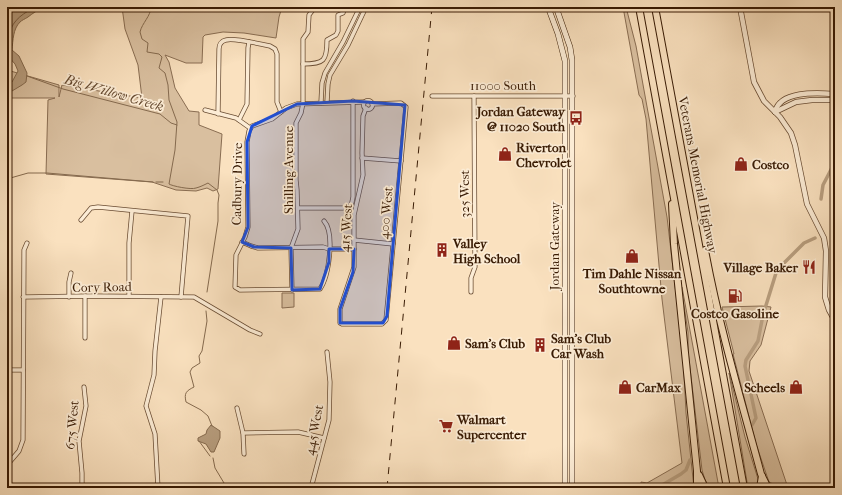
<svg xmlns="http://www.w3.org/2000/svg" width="842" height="495" font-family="'IM FELL French Canon',serif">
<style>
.green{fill:#d9bf9f;stroke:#896d52}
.water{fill:#b89e7f;stroke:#856a4e}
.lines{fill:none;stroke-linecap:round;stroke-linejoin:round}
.shore{stroke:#785c42;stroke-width:1}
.stream{stroke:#856a4e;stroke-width:1}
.canal{stroke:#b89e7f;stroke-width:3.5}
.minor-casing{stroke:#694c33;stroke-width:5}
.tertiary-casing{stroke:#694c33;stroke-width:6}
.secondary-casing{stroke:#391b04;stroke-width:6}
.motorway-casing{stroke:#391b04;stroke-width:8}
.minor{stroke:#fcecd5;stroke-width:3.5}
.tertiary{stroke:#fcecd5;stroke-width:4.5}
.secondary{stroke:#fcecd5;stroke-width:5}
.motorway{stroke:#fae1bf;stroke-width:6}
.rail{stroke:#391b04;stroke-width:1;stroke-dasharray:7 7;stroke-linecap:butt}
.marked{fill:#1d4ed8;fill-opacity:0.2;stroke:#1d4ed8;stroke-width:3;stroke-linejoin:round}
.labels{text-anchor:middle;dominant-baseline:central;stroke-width:3.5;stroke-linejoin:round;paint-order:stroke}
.street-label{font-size:13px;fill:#391b04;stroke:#fcecd5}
.poi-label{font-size:13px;font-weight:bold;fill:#391b04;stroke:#fcecd5;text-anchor:start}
.water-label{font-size:14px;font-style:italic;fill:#65492f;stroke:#fcecd5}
</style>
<rect width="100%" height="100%" fill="#fae1bf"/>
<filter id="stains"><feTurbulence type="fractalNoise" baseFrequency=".005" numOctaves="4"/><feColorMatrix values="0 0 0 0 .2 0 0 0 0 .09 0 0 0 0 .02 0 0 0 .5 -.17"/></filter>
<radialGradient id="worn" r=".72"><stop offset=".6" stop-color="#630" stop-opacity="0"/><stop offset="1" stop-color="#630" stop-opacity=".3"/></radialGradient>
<g class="green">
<path d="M122 7H282L279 17 276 38 244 33 223 32 205 35 203 37 202 63H186L165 55 169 62 175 88 189 111 199 112V125L222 134 218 189 213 191 207 188 196 191 176 190 152 182 46 174 48 100 55 98H7V70L59 85V97L62 85 142 98 138 65 125 29Z"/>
<path d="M623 7H626L636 46 667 217 683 354 686 413 694 488H634L641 485V482L647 483 682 463 662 299 646 119 642 99 639 95Z"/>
<path d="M681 287H682L719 488H710L705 480 702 470 688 351V332Z"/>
<path d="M282 293H294V307L282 308Z"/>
<path d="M762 306 771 307 761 345 750 361 749 371 788 488H774L773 484 769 482 756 444 733 354H734L722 307Z"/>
<path d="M729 373 745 437 758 479V488H748Z"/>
</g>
<g class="water">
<path d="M16 7H44C38 10 33 13 28 17 25 19 22 20 20 22 13 29 13 40 12 50L19 56 27 73 26 82 22 85 7 94V85L12 82 18 71 15 64 7 55V20Z"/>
<path d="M211 425 220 431V438L214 452H211L206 444 198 441V438L206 434 207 430Z"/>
</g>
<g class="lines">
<path class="shore" d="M7 52C9 46 9 40 10 33 12 20 25 12 36 7"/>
<g class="stream">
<path d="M151 7C151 16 142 23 140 32L142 39 148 43 147 52 159 54 162 57 159 68 165 73 168 85 169 100 177 122 175 150 169 184C172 186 191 190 196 188 200 187 204 185 208 183L217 190 219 195 218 203V221L207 292"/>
<path d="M27 76 63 89 160 114 171 123 177 125"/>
<path d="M7 179 28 173H47L153 182"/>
<path d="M156 182H163"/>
<path d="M206 311 207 321 202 351 199 356 200 363 192 368 190 372 194 387C186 391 184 393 186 402L201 410 208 416 212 426"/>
<path d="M199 441 210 456"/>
<path d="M213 458 215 468 227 488"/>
</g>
<g class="canal">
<path d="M821 199 823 185 835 162"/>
<path d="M752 425 756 418 745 366 746 360 758 341 763 315 776 273 781 266 804 243 815 238"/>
<path d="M657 488 681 474 686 470 690 460"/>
</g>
<defs>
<g id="minor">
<path d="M303 64C324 64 327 61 327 40L336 35 338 31V15L343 13 345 7"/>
<path d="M432 96H573"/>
<circle cx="368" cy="105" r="4.5"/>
<path d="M321 102 322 83 325 73 343 42 360 7"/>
<path d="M327 102 328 84 330 75 348 45 366 7"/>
<path d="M366 108 363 116 362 153 363 175 354 215V267L340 309V323L342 324H382L386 320 406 107 401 103 372 104"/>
<path d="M205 110 236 118 250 128"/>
<path d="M218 114 219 49C219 45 221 41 226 40 233 38 261 44 270 46L275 49 277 54V102L281 112"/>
<path d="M239 120 247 104 248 48 249 42"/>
<path d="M362 158 401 161"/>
<path d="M298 208H346C352 207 352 202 353 197V101"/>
<path d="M81 220 91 208 98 207 188 216 181 297"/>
<path d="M324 221C335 233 329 276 320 289L240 290 235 287 236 255 245 237 248 227 247 142 249 131 252 126 272 119 286 108 297 104 364 102"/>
<path d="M354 240 393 244"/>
<path d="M242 242 251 246 258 248 323 247 329 249H354"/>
<path d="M292 290 291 248 298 229 297 190 296 180V123L301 113 303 103V39L308 32 309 15 315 7"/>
<path d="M471 292V278L475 267 474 96"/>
<path d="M85 296V338"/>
<path d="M129 296V243L132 211"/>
<path d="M23 297 91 296 194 297 250 330 260 334"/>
<path d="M69 297V282L71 273"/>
<path d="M7 370H23"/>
<path d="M237 408 243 433 244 454"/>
<path d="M243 433 298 432 324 438"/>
<path d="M7 465 19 451 23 440 24 250 27 243"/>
<path d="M82 488V473L79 441 86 406 84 387"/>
<path d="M158 488 155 434 146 406 154 375 155 351 161 297"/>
<path d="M311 488 329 420 330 382 327 352"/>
</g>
<g id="tertiary">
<path d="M740 7 754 82 764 101 780 117 791 133 795 145 807 204 824 238 826 251 825 297 829 310 835 321"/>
<path d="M775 112C780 90 818 93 835 94"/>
<path d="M775 112 796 102 812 100H835"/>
</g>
<g id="secondary">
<path d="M548 7 558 34 565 61V488"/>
<path d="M556 7 570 47 572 60V488"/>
</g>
<g id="motorway">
<path d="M639 7 727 488"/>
<path d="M655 7 744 488"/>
<path d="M672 204 674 244 697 471V488"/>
<path d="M705 250C719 326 741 400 761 474L768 488"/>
<path d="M699 475 705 488"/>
<path d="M760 488 762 476"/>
</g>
</defs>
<use href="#minor" class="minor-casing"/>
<use href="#tertiary" class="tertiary-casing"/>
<use href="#secondary" class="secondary-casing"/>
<use href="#motorway" class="motorway-casing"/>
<use href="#minor" class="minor"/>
<use href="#tertiary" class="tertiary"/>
<use href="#secondary" class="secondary"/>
<use href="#motorway" class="motorway"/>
<path class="rail" d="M387 488 432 7"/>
</g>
<path class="marked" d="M353 101 405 105 387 316 383 323H340V309L353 272 354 249H329V262L320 289 292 290 291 248 254 247 242 242 248 227 247 142 252 126 297 104Z"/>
<defs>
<symbol id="bus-bare" viewBox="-9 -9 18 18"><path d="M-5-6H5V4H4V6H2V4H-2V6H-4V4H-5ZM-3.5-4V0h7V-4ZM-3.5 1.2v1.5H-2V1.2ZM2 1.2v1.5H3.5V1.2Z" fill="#8f2418" stroke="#fcecd5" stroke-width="2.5" paint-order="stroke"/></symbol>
<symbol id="shop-bare" viewBox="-9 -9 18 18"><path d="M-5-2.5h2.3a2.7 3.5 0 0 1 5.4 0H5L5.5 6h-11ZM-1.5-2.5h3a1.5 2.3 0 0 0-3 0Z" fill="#8f2418" stroke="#fcecd5" stroke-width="2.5" paint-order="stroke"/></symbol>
<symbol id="building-bare" viewBox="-9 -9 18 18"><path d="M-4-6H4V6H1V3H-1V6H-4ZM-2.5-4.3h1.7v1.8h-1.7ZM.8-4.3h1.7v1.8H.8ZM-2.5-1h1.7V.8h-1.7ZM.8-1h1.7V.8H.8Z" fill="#8f2418" stroke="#fcecd5" stroke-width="2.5" paint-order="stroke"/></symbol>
<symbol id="restaurant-bare" viewBox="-9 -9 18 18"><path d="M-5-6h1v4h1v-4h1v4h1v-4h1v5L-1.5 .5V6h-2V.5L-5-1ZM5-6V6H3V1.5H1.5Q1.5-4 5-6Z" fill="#8f2418" stroke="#fcecd5" stroke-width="2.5" paint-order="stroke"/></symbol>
<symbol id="fuel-bare" viewBox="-9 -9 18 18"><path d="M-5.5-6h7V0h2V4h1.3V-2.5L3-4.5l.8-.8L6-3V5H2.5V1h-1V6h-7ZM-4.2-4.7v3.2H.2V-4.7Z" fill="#8f2418" stroke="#fcecd5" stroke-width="2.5" paint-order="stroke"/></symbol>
<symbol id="supermarket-bare" viewBox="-9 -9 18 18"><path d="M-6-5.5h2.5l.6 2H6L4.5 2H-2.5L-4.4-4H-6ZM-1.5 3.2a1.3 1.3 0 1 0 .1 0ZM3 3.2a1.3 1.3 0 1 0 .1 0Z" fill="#8f2418" stroke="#fcecd5" stroke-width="2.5" paint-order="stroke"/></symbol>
</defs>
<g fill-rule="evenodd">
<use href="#bus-bare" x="566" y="108" width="20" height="20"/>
<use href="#shop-bare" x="495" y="144" width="20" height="20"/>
<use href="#shop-bare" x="731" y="154" width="20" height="20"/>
<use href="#building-bare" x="432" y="240" width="20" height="20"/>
<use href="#shop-bare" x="622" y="246" width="20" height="20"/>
<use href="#restaurant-bare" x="799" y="257" width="20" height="20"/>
<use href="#fuel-bare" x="725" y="286" width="20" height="20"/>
<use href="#shop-bare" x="444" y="333" width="20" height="20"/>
<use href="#building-bare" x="530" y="335" width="20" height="20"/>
<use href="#shop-bare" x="615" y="377" width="20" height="20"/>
<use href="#shop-bare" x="786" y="377" width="20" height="20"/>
<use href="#supermarket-bare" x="436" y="416" width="20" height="20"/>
</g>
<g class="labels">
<g class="street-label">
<text x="503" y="85">11000 South</text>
<text transform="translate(288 170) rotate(-90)">Shilling Avenue</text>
<text transform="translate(698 175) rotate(79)">Veterans Memorial Highway</text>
<text transform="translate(237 184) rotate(-89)">Cadbury Drive</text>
<text transform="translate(464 194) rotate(-90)">325 West</text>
<text transform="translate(386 213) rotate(-85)">400 West</text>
<text transform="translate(346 228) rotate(-86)">415 West</text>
<text transform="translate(554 246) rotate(-90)">Jordan Gateway</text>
<text transform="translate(102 287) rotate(-1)">Cory Road</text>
<text transform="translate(72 425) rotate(-85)">675 West</text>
<text transform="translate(314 430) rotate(-79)">445 West</text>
</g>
<g class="poi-label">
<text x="565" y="111" text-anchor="end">Jordan Gateway<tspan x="565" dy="15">@ 11020 South</tspan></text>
<text x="516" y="147">Riverton<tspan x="516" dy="15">Chevrolet</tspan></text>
<text x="752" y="164">Costco</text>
<text x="453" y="243">Valley<tspan x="453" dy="15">High School</tspan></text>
<text x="798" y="267" text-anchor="end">Village Baker</text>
<text x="632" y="273" text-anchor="middle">Tim Dahle Nissan<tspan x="632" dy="15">Southtowne</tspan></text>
<text x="735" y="313" text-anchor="middle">Costco Gasoline</text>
<text x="551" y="338">Sam's Club<tspan x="551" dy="15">Car Wash</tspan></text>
<text x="465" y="343">Sam's Club</text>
<text x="636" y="387">CarMax</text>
<text x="785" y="387" text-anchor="end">Scheels</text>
<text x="457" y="419">Walmart<tspan x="457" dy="15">Supercenter</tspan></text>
</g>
<g class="water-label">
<text transform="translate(114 93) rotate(16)">Big Willow Creek</text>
</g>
</g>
<rect width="842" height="495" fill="none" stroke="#fae1bf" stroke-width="24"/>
<rect x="8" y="8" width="826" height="479" fill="none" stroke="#391b04" stroke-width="2"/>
<rect x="12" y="12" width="818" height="471" fill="none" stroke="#391b04"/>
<rect width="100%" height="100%" filter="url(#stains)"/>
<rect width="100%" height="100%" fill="url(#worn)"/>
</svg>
